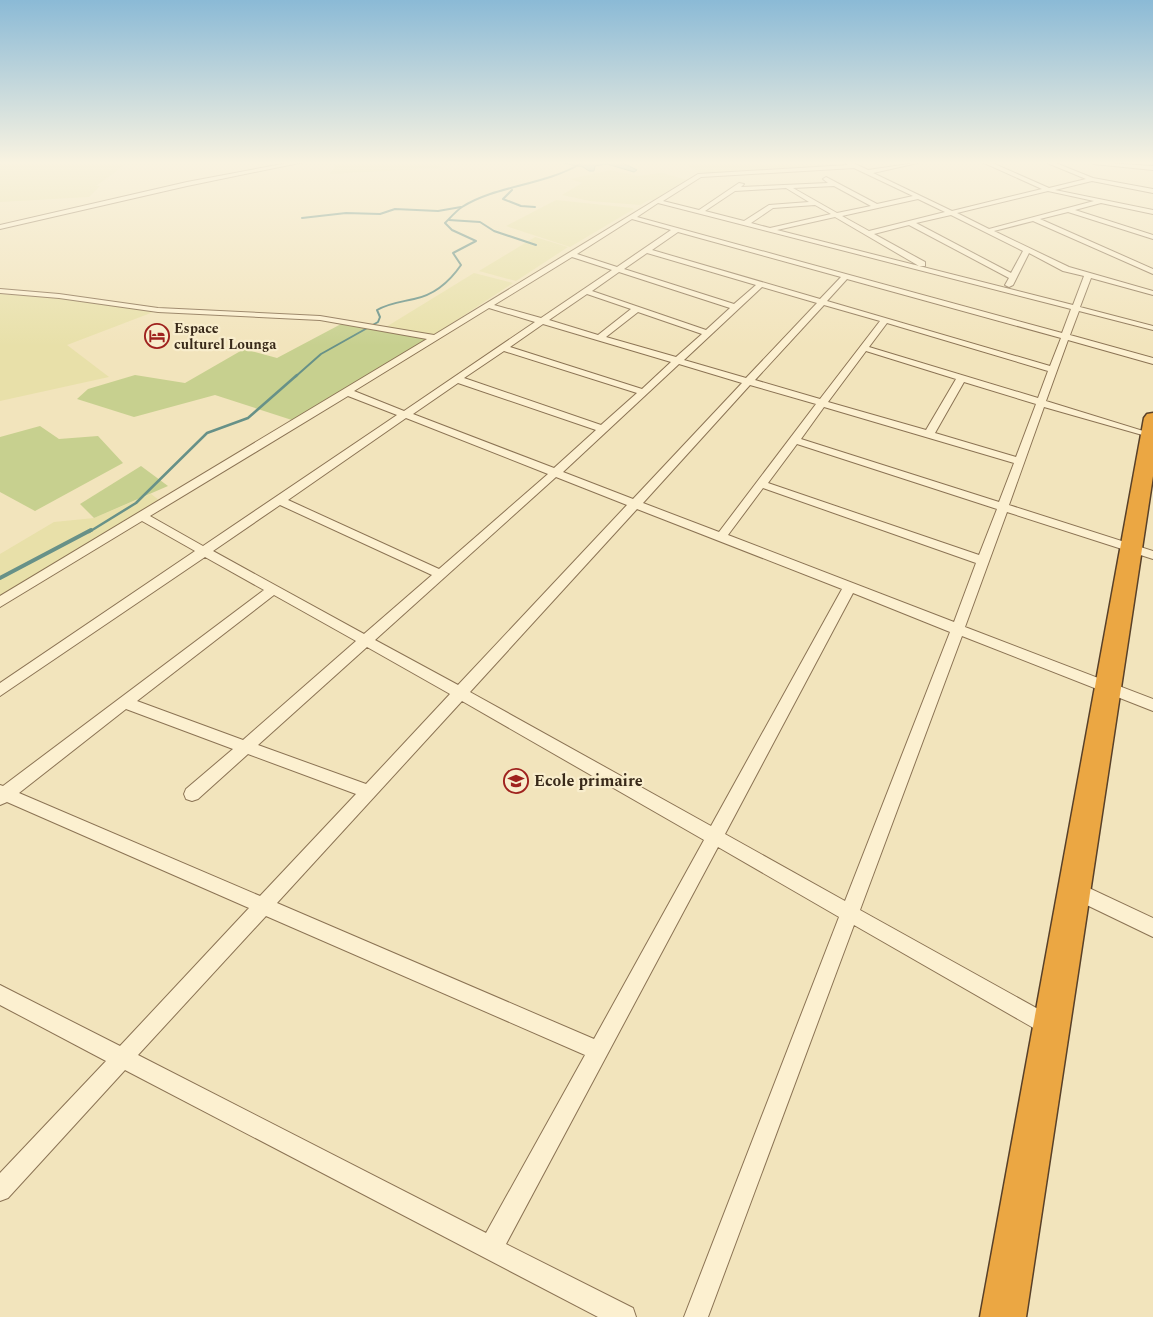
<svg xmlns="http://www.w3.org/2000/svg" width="1153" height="1317" font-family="Spectral,serif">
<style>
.farmland{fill:#e8e0a9}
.green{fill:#c7d08f}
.water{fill:#a0c2ba;stroke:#679188}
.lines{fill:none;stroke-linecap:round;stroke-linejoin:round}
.stream-far2{stroke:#679188;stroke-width:2}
.stream-far1{stroke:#679188;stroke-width:2.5}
.stream{stroke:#679188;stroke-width:4}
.street-casing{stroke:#8b7354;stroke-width:2}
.highway-casing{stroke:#584029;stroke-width:3}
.street{fill:#fcf0d0;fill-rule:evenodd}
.highway{fill:#eba743;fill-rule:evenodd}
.labels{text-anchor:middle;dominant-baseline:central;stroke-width:4.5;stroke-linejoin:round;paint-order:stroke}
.far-poi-label{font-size:14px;font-weight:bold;fill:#392a1a;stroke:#f8edcc;text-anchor:start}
.poi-label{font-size:16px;font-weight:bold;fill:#392a1a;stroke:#f8edcc;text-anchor:start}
</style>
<rect width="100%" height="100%" fill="#f2e4bc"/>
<g class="farmland">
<path d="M0 162H129L96 186H100L89 197 0 202Z"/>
<path d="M337 162H438L440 168 330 174Z"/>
<path d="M681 162H837L845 166 710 173 700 172Z"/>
<path d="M610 170 638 176 662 173 687 180 654 200H649L640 205 590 201 562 195 582 183 570 179Z"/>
<path d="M556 200 632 208 634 209 570 247 506 226Z"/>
<path d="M535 237 568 247 516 281 479 271Z"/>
<path d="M474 273 513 283 434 335 386 327Z"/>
<path d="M0 294 56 298 156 311 67 345 109 377 0 401Z"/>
<path d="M151 494 163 503 0 602V554L54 522 94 518Z"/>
</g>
<g class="green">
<path d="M343 323 436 338 298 422 215 395 134 417 77 399 88 389 135 375 185 383 244 349 277 358Z"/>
<path d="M40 426 59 439 98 436 123 463 35 511 0 492V437Z"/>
<path d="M141 466 168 486 94 518 80 504Z"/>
</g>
<path class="water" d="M558 162H621L637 170 634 172 607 164 595 166 594 171H589L583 167Z"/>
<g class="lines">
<g class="stream-far2">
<path d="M512 190 503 199 521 206 535 207"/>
<path d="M302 218 346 213 380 214 395 209 438 211 461 207"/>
<path d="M449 220 480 222 494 231 536 245"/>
<path d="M295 377 321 354 378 322 380 317 377 310C389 303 401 302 414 299 434 295 450 281 461 265L453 253 476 241 452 230 445 223C450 218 456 211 462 207 494 186 545 185 580 164"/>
</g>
<path class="stream-far1" d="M89 532 136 503 207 433 248 418 297 375"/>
<path class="stream" d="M0 578 91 530"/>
<defs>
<g id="street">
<path d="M293 162H304L187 186 0 229V225L187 182Z"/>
<path d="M844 162H851L868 170 922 162 873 173 952 211 1042 189 982 162H990L1049 188 1086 179 1045 162H1053L1093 178 1153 189V193L1092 181 1055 190 1153 210V214L1101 203 1075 210 1153 235V239L1068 212 1040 219 1153 269V274L1033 221 994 231 1069 267 1153 291V295L1091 278 1080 307 1153 326V330L1079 311 1070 335 1153 358V364L1068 340 1046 401 1153 434V438L1044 407 1009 505 1153 551V559L1007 512 965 627 1153 699V711L962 636 860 910 1058 1020 1061 1027 1058 1034 1051 1037 1044 1034 854 925 708 1317H684L839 917 718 847 506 1244 633 1308 636 1317H598L125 1070 8 1198 0 1201V1173L106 1061 0 1005V985L120 1046 249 908 7 802 0 805V785L3 786 264 590 205 557 0 696V683L195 551 142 521 0 607V596L427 339 320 320 158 312 59 298 0 293V289L59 294 158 308 320 316 434 335 698 174 848 165ZM854 168 913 196 877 204 826 177 823 179 828 183 741 187 744 184 739 183 699 210 663 201 701 177ZM834 186 871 206 837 213 793 188ZM786 188 809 202 769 205 744 221 705 211 735 191ZM1048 191 1094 201 989 229 957 213ZM918 199 945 212 869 231 842 216ZM658 203 1071 309 1062 333 637 217ZM815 205 831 214 770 228 751 223 773 208ZM951 215 1023 251 1011 273 916 223ZM835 217 919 266H925V262L874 234 909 225 1009 278 1005 285 1009 287 1013 285 1029 253 1063 271 1084 276 1073 305 777 230ZM632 219 671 230 617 267 577 254ZM678 232 841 277 820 299 652 250ZM647 253 756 285 734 304 624 269ZM572 257 612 270 541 318 494 305ZM619 272 730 308 706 330 592 291ZM847 279 1061 338 1050 366 827 301ZM762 287 817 303 746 378 684 360ZM587 294 631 309 598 335 549 320ZM824 305 880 321 820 399 755 380ZM489 308 535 322 404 411 354 391ZM638 312 702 334 676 357 606 337ZM887 323 1048 371 1038 398 869 347ZM543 324 671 362 642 389 510 347ZM504 351 637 393 601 425 464 378ZM866 351 956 379 926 430 828 402ZM679 364 742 383 633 499 563 472ZM964 382 1036 404 1016 457 935 433ZM458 383 596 430 554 468 413 414ZM750 385 816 404 719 532 643 503ZM348 396 397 415 203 546 150 516ZM824 407 1014 463 999 502 801 439ZM406 418 548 474 439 569 288 500ZM797 444 997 509 979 555 768 483ZM556 477 627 505 458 685 375 640ZM763 488 976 563 954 622 728 535ZM280 505 432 575 364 634 213 551ZM637 509 842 589 711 826 470 692ZM853 593 950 632 845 901 725 834ZM274 595 356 641 243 740 137 701ZM367 647 450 694 366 784 258 745ZM462 701 704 840 594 1039 277 903ZM126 709 233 749 186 789 184 794 186 799 192 801 198 799 248 754 356 794 260 896 19 793ZM266 916 585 1055 486 1233 138 1055Z"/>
<path d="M1091 162 1153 166V170L1094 164Z"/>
<path d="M1074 881 1153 918V937L1068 896 1065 890 1068 884Z"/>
</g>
<path id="highway" d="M1153 413V476L1026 1317H980L1144 418 1147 414Z"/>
</defs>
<use href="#street" class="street-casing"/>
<use href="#highway" class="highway-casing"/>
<use href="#street" class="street"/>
<use href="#highway" class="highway"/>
</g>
<linearGradient id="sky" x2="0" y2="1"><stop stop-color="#8bbad6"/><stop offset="0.47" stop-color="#f9f3e1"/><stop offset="1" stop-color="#f9f3e1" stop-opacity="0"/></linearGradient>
<rect width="1153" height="346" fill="url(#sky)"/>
<defs>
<symbol id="hotel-ring" viewBox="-11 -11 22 22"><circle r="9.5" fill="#f8edcc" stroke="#9f221e" stroke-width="1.5"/><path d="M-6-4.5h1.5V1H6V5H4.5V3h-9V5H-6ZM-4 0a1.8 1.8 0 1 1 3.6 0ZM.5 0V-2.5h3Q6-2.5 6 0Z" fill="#9f221e"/></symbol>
<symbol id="school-ring" viewBox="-11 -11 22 22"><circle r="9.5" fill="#f8edcc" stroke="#9f221e" stroke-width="1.5"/><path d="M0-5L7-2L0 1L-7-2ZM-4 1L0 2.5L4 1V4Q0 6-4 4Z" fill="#9f221e"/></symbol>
</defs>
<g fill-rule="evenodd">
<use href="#hotel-ring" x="143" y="322" width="28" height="28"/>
<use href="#school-ring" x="502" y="767" width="28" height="28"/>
</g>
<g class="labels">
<g class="far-poi-label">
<text x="174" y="328">Espace<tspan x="174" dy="16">culturel Lounga</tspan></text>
</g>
<g class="poi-label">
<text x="534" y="781">Ecole primaire</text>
</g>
</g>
</svg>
